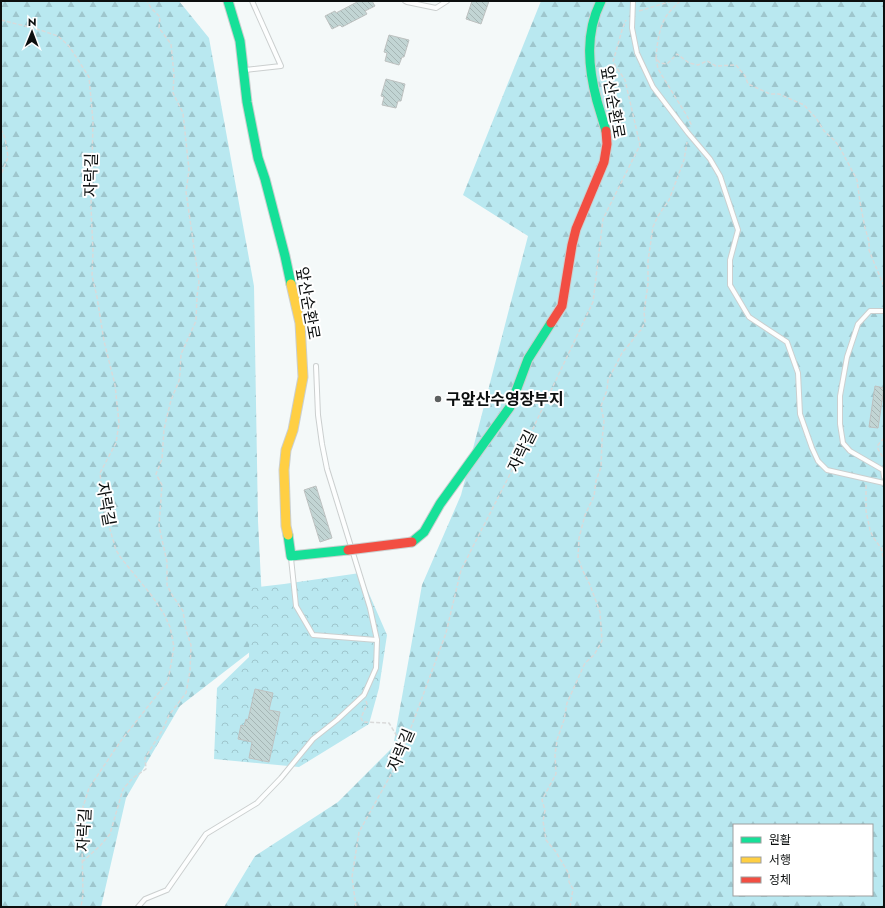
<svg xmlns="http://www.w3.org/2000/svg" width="885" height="908" font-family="Jost,'Noto Sans KR',sans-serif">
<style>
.forest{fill:url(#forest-firs);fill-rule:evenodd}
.park{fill:url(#park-crowns)}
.building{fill:url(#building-back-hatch);stroke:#bdc1c0}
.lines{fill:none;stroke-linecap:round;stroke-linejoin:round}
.lane-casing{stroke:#cbcfcf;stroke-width:6}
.fast-casing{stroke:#cbcfcf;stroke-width:11}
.slow-casing{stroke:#cbcfcf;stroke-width:11}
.jam-casing{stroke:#cbcfcf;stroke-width:11}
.path{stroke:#d9dada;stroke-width:1.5;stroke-dasharray:4 2;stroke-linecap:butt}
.lane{stroke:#fdfefe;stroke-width:4}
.fast{stroke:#16e098;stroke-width:9}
.slow{stroke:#ffcf43;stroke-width:9}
.jam{stroke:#f24e42;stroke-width:9}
.jam-bridge-casing{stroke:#cbcfcf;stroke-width:11;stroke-linecap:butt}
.jam-bridge{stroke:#f24e42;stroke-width:9}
.poi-dot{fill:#5d6161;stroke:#fff;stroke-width:1.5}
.labels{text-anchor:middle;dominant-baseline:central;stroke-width:4;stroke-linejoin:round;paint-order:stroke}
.street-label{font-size:16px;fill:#0c0f0f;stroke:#fff}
.poi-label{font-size:16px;font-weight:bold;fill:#0c0f0f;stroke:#fff;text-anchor:start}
</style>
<defs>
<pattern id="forest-firs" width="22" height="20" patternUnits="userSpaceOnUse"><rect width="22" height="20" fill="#b9e8f0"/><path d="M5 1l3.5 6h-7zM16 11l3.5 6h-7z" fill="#9ec6cd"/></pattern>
<pattern id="park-crowns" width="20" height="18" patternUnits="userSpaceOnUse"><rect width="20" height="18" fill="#b9e8f0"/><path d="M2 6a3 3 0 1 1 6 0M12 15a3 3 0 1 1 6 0" fill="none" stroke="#9ec6cd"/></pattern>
<pattern id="building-back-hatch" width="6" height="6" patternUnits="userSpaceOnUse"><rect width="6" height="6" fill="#c2d5d4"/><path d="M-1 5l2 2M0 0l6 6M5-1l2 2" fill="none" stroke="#a6b6b5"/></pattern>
</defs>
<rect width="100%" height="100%" fill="#f4f9f9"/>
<g class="forest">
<path d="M1 1H179L209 38 254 286 258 521 264 641 180 706 126 798 101 907H1Z"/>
<path d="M541 1H884V907H224L255 856 338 802 393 747 422 585 461 495 528 236 463 195ZM734 825H872V895H734Z"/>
</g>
<path class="park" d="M360 573 387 635 379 688 369 724 299 767 214 759 217 688 249 657 250 588 284 584Z"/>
<g class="building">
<path d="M359 1H372L375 6 365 11 367 14 342 27 340 25 332 29 325 16 335 11 336 13Z"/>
<path d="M472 1H489L481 24 466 19Z"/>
<path d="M389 35 409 40 404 57H402L399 65 385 61 387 53 384 52Z"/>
<path d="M386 79 405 84 401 101H398L396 108 382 105 384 97 381 96Z"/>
<path d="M875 386 884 388 878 428 869 427Z"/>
<path d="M316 486 332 538 320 542 304 490Z"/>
<path d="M255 689 273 693 269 710 280 712 269 762 249 758 252 742 238 739 241 725 244 726 246 719 248 720Z"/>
</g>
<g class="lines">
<defs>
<g id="lane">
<path d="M405 1 407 2 436 8 447 1"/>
<path d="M633 1 632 28 637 53 653 87 688 133 710 159 720 176 738 230 730 260V285L749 317 787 342 798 373 800 414 812 448 818 461 827 470 884 483"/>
<path d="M245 70 281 66 252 1"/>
<path d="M884 311H870L858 324 847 357 840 396V424L843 443 850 451 883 470 884 477"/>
<path d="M316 366 318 415 322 444 327 469 370 608 377 640"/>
<path d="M138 907 145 899 167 890 206 834 257 803 281 778 313 739 337 720 364 695 376 668 377 640 313 635 296 606 291 558"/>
</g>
<g id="fast">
<path d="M228 1 240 41 247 102 258 158 265 179 285 256 291 284"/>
<path d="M601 1C585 33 588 67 597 101 600 111 603 121 606 131"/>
<path d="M288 535 291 556 348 550"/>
<path d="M412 542 424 532 440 504 510 407 528 359 551 323"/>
</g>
<path id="slow" d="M288 535 286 526 284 470 286 450 293 430 303 377 300 323 291 284"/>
<path id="jam" d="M551 323 562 306 572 245 576 229 604 162 607 144 606 131"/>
</defs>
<use href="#lane" class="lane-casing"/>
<use href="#fast" class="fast-casing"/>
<use href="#slow" class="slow-casing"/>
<use href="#jam" class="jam-casing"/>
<g class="path">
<path d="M680 1C676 5 671 10 667 15 659 27 657 44 656 58L660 63 667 64 677 54 689 63 698 65 707 61 716 66 736 65 745 76 748 84 770 94H779L804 105 816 118 824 131 834 140 839 146 857 180 860 202 865 228 869 241V250L875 265 884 286"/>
<path d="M639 11 672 1"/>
<path d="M1 20 37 29 58 36 69 46 89 77 93 121 91 207 93 252 92 276 97 297 104 341 115 385 119 423 116 443 100 473 104 509 116 550 121 558 152 596 164 614 170 627 174 647 168 681 120 742 89 788 83 807 82 845 83 894 81 907"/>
<path d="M656 58 658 69 687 116 691 124 690 127"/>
<path d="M1 129 5 138 8 157 1 175"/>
<path d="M884 438 878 445V449L882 456 884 457"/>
<path d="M866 485V511L870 530 873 537 881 548 884 561"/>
<path d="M366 701 367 704 361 718 363 722 389 723 400 741 399 758"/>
<path d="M82 862 100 846 110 834 123 789 133 778 146 769 145 758 163 729 169 715 186 693 190 671 191 645 186 630 183 611 172 595 167 585V562L159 526 162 485 156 474 162 459 164 429 171 400 179 381 180 373 181 354 196 321 197 296 199 282 186 192 189 170 183 113 173 93 174 75 171 44 159 28 160 17 151 8 147 1"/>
<path d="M356 907 352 877 359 832 399 760 446 633 461 570 528 439 593 302 603 219 640 145 625 80 613 62 622 30 626 20"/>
<path d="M570 907 573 889 569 882V874L556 852 546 840 543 821 545 810 542 800 556 774 555 755 557 740 564 720 567 703 585 663 594 655 602 641 600 612 590 585 583 571 578 558 579 538 585 515 594 496 596 481 601 467 602 441 604 421 601 406 607 390 608 380 622 353 632 341 636 335 641 330 645 322 644 312 648 284V261L653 227 658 216 669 200 684 160 687 142"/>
</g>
<use href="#lane" class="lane"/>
<use href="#fast" class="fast"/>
<use href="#slow" class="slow"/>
<use href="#jam" class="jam"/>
<defs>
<path id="jam-bridge" d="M348 550 412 542"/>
</defs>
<use href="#jam-bridge" class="jam-bridge-casing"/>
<use href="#jam-bridge" class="jam-bridge"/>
</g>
<circle class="poi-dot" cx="438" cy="399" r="4"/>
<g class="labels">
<g class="street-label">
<text transform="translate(613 102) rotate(80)">앞산순환로</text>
<text transform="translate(91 175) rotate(-89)">자락길</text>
<text transform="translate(308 303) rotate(80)">앞산순환로</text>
<text transform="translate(522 451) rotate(-64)">자락길</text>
<text transform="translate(106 504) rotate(80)">자락길</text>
<text transform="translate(401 750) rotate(-67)">자락길</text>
<text transform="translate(84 830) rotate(-87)">자락길</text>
</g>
<g class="poi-label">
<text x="446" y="399">구앞산수영장부지</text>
</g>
</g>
<rect width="885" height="908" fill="none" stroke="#0c0f0f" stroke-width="4"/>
<rect x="733" y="824" width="140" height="72" fill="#ffffff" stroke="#9e9f9f"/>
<rect x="741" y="837" width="20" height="6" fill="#16e098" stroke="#9e9f9f"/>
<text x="769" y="844" font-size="12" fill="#0c0f0f">원활</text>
<rect x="741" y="857" width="20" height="6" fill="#ffcf43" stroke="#9e9f9f"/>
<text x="769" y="864" font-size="12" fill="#0c0f0f">서행</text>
<rect x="741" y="877" width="20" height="6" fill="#f24e42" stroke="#9e9f9f"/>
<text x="769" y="884" font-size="12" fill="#0c0f0f">정체</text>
<g transform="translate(32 32) rotate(1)" stroke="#ffffff" stroke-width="3" paint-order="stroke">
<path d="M0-3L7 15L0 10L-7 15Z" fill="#0c0f0f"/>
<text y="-6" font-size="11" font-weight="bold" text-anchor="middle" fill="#0c0f0f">N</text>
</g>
</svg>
